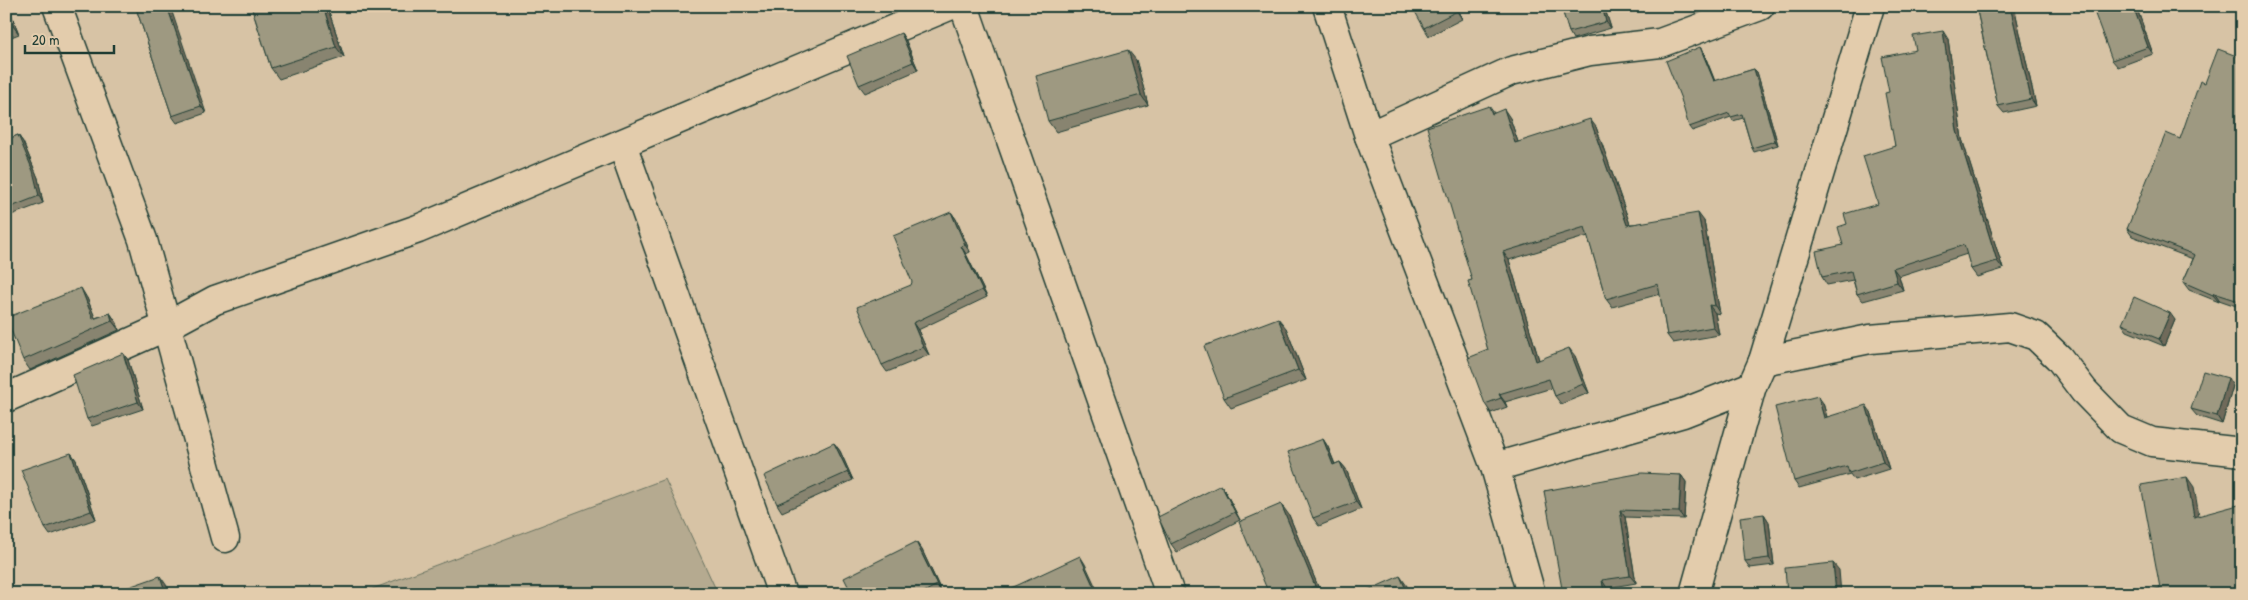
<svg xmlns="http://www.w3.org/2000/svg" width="2248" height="600" font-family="'Patrick Hand',sans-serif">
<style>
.green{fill:#b5aa90;stroke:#6a7462}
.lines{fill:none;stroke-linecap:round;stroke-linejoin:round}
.minor-casing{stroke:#1f3d34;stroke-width:31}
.minor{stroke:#e3ccac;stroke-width:28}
.wall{fill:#88846f;stroke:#1f3d34}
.shaded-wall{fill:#6f6b5a;stroke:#1f3d34}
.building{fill:#9e9981;stroke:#1f3d34}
</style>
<rect width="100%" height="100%" fill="#d7c3a5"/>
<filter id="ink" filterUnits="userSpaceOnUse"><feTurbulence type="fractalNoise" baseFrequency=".02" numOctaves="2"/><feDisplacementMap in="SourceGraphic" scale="10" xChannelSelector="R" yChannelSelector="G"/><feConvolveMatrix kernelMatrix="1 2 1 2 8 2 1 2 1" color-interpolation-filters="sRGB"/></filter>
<g filter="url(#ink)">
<path class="green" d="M665 479 718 594H359Z"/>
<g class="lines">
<defs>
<g id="minor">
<path d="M57 6 143 240 225 538"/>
<path d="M964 6 1170 594"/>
<path d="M1327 6 1369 136 1495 467 1531 594"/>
<path d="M1369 136 1511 71 1590 51 1660 43 1760 6"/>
<path d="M622 144 782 594"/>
<path d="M1763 361 1870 339 2010 327 2036 336 2059 358 2084 391 2121 429 2152 442 2242 452"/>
<path d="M6 398 167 326 215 300 418 229 949 6"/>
<path d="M1495 467 1683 413 1752 386"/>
<path d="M1694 594 1752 386 1763 361 1870 6"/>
</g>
</defs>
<use href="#minor" class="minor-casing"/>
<use href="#minor" class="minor"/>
</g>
<g class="wall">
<path d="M6 6H8L19 34 6 39Z"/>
<path d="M251 6H327L344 57 279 79 271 68Z"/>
<path d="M1456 6 1462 19 1429 36 1424 28Z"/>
<path d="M1561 6H1604L1611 28 1573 39 1569 32Z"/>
<path d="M1976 6H2014L2036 106 2004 113 1998 106Z"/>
<path d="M2136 6 2153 54 2118 67 2112 60Z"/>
<path d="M136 8 206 113 177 123 172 116Z"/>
<path d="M901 33 906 41 918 70 865 93 859 85Z"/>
<path d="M1948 39 1962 139 2003 269 1977 277 1971 269 1967 254 1899 276 1903 290 1863 301 1857 294 1853 280 1827 285 1822 277 1843 245 1847 224 1878 204 1895 146 1889 92 1916 50Z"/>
<path d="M1703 51 1715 81 1754 69 1757 72 1778 145 1754 152 1752 148 1743 118 1733 121 1731 117 1692 131 1689 127Z"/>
<path d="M2242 58V308L2219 300V302L2189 290 2183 282 2193 259 2132 236 2127 229 2180 139 2205 83Z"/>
<path d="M1136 60 1148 105 1056 132 1048 121Z"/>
<path d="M1489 106 1494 113 1510 118 1518 142 1596 127 1630 224 1704 221 1720 314 1715 313 1719 335 1673 343 1667 335 1660 294 1612 307 1606 299 1588 236 1509 260 1539 360 1575 356 1589 393 1561 404 1555 396 1552 388 1505 402 1507 407 1491 413 1485 404 1488 350 1472 280Z"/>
<path d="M18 135 23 142 38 178 43 203 6 217V140Z"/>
<path d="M951 212 956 219 970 252 966 254 987 297 918 330 929 355 887 372 882 365Z"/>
<path d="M6 289 11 303 6 305Z"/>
<path d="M87 298 95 318 110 313 117 323 119 330 30 370 23 360Z"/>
<path d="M2175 320 2164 346 2127 331 2122 324Z"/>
<path d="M1286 328 1306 380 1231 408 1224 398Z"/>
<path d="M123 353 128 360 143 409 92 426 87 419Z"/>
<path d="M2233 386 2222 424 2197 416 2191 409Z"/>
<path d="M1823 403 1827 417 1871 412 1889 469 1854 480 1850 474 1799 488 1794 481Z"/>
<path d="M1323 439 1328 447 1335 464 1340 462 1346 469 1361 509 1319 526 1313 518Z"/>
<path d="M834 443 840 451 853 480 782 512 777 504Z"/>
<path d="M71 453 76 460 96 519 50 535 45 528Z"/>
<path d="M1681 475 1686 482 1684 519 1625 517 1636 583 1607 588 1608 594 1544 491Z"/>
<path d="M1221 485 1226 493 1240 520 1177 552 1171 544Z"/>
<path d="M1764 514 1769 522 1774 565 1750 568 1745 561Z"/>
<path d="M1289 515 1321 594H1269Z"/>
<path d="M916 542 922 550 942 593 940 594H852Z"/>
</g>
<g class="shaded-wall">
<path d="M6 6H8L19 34 13 26Z"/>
<path d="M167 6H170L206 113 201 106Z"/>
<path d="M323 6H327L344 57 336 47Z"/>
<path d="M1454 6H1456L1462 19 1457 11Z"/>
<path d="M1602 6H1604L1611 28 1606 22Z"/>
<path d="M2010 6H2014L2036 106 2031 99Z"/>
<path d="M2133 6H2136L2153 54 2148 47Z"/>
<path d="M1943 31 1948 39 1962 139 2003 269 1997 261 1957 131Z"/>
<path d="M901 33 906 41 918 70 913 62Z"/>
<path d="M1700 47 1703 51 1716 85 1714 81Z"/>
<path d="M1128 50 1136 60 1148 105 1141 95Z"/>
<path d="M1754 69 1757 72 1778 145 1775 141Z"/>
<path d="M2242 74V86L2239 82Z"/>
<path d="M1504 109 1510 118 1521 151 1515 143Z"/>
<path d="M1590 119 1596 127 1633 233 1627 225Z"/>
<path d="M18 135 23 142 38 178 43 203 39 196Z"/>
<path d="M951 212 956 219 970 252 965 245Z"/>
<path d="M1698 213 1704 221 1720 314 1715 306Z"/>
<path d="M961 246 966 254 987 297 982 290Z"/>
<path d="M1503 252 1509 260 1542 370 1536 361Z"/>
<path d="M1893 268 1899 276 1903 290 1897 282Z"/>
<path d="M81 288 87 298 99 327 93 319Z"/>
<path d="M6 289 11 303 6 296Z"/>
<path d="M2214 293 2219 300V302L2213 295Z"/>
<path d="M1709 305 1715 313 1719 335 1713 327Z"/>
<path d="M110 313 117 323 119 330 112 321Z"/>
<path d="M2170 313 2175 320 2164 346 2159 339Z"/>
<path d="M1278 318 1286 328 1306 380 1298 370Z"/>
<path d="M913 323 918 330 929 355 923 347Z"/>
<path d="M1569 348 1575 356 1589 393 1583 384Z"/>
<path d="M123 353 128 360 143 409 138 402Z"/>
<path d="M2228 378 2233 386 2222 424 2217 416Z"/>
<path d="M1499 394 1505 402 1507 407 1501 398Z"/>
<path d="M1818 396 1823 403 1829 425 1824 418Z"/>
<path d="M1866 405 1871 412 1889 469 1883 462Z"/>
<path d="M1323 439 1328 447 1338 473 1333 465Z"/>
<path d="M834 443 840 451 853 480 848 472Z"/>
<path d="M71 453 76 460 96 519 91 511Z"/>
<path d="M1340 462 1346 469 1361 509 1356 502Z"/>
<path d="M1681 475 1686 482 1684 519 1679 512Z"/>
<path d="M2187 477 2194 487 2201 527 2194 517Z"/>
<path d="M1221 485 1226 493 1240 520 1235 512Z"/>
<path d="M1281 504 1289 515 1321 594 1315 586Z"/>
<path d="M1620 510 1625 517 1636 583 1630 576Z"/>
<path d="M1764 514 1769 522 1774 565 1769 558Z"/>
<path d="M916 542 922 550 942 593 937 585Z"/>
<path d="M1080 556 1085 564 1099 594H1097Z"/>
<path d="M1833 563 1839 570 1841 594H1836Z"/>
<path d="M160 576 167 586 169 594H166Z"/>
<path d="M1400 576 1407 586 1411 594H1408Z"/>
<path d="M1602 580 1607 588 1608 594H1604Z"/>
</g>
<g class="building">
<path d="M141 6H167L201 106 172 116 136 8Z"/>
<path d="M251 6H323L336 47 271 68Z"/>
<path d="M1412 6H1454L1457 11 1424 28Z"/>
<path d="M1561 6H1602L1606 22 1569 32Z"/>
<path d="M1976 6H2010L2031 99 1998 106Z"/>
<path d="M2092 6H2133L2148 47 2112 60Z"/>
<path d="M6 8 13 26 6 28Z"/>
<path d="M1943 31 1957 131 1997 261 1971 269 1964 245 1893 268 1897 282 1857 294 1851 271 1822 277 1816 251 1843 245 1838 227 1847 224 1844 214 1878 204 1863 156 1895 146 1885 93 1889 92 1882 57 1916 50 1913 36Z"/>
<path d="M901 33 913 62 859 85 847 56Z"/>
<path d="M1700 47 1714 81 1754 69 1775 141 1752 148 1742 114 1731 117 1729 113 1689 127 1681 99 1666 61Z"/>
<path d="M2218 49 2242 58V74L2239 82 2242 83V302L2214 293 2213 295 2183 282 2195 255 2127 229 2166 133 2180 139 2200 81 2205 83Z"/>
<path d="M1128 50 1141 95 1048 121 1036 76Z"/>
<path d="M1489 106 1492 114 1504 109 1515 143 1590 119 1627 225 1698 213 1715 306 1709 305 1713 327 1667 335 1658 284 1606 299 1585 227 1503 252 1536 361 1569 348 1583 384 1555 396 1549 379 1499 394 1501 398 1485 404 1468 358 1488 350 1468 281 1472 280 1427 127Z"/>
<path d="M18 135 33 171 39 196 6 209V140Z"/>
<path d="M951 212 965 245 961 246 982 290 913 323 923 347 882 365 857 307 911 285 912 282 893 236Z"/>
<path d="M81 288 93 319 110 313 112 321 23 360 6 318Z"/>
<path d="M2134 297 2170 313 2159 339 2122 324Z"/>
<path d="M1278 318 1298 370 1224 398 1204 346Z"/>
<path d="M123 353 138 402 87 419 73 375Z"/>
<path d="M2203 371 2228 378 2217 416 2191 409Z"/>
<path d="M1818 396 1824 418 1866 405 1883 462 1849 473 1847 466 1794 481 1775 407Z"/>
<path d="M1323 439 1333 465 1340 462 1356 502 1313 518 1288 452Z"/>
<path d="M834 443 848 472 777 504 764 476Z"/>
<path d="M71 453 91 511 45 528 21 470Z"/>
<path d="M1642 473 1681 475 1679 512 1620 510 1630 576 1602 580 1604 594H1563L1544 491Z"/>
<path d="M2187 477 2194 517 2242 504V594H2132L2160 588 2141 485Z"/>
<path d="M1221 485 1235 512 1171 544 1158 517Z"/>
<path d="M1281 504 1315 586 1297 594H1269L1239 522Z"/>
<path d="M1764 514 1769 558 1745 561 1740 517Z"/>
<path d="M916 542 937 585 920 594H852L844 578Z"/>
<path d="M1080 556 1097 594H996L1018 585Z"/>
<path d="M1833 563 1836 594H1787L1785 568Z"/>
<path d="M160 576 166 594H109Z"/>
<path d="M1400 576 1408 594H1360Z"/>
</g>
</g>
<rect width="2248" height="600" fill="none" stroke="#e3ccac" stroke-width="25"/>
<rect x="12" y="12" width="2223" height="575" fill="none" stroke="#1f3d34" stroke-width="2" filter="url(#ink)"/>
<path d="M25 45v8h89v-8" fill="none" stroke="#1f3d34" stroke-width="2.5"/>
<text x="32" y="45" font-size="15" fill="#1f3d34" stroke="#e3ccac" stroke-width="4" paint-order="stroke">20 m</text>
</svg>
